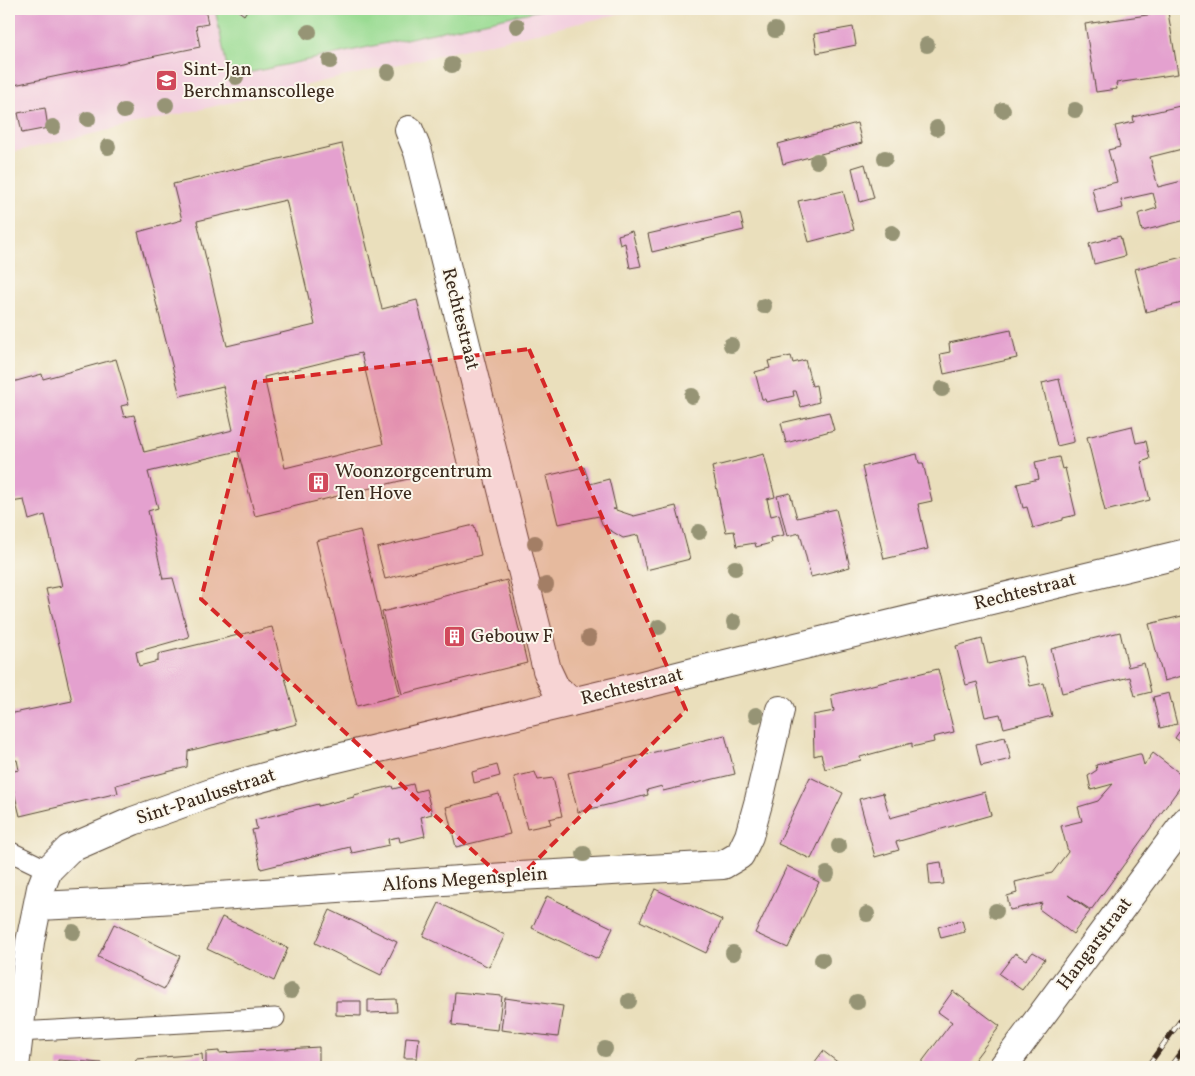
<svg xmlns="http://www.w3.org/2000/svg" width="1195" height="1076" font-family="Vollkorn,serif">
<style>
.built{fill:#f3cfdf}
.green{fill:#99db92;stroke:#6a8258}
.building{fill:#e4a1cf;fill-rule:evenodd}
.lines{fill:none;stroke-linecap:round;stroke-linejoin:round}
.service-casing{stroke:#554536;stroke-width:21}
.minor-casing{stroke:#554536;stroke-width:30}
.service{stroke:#fff;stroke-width:19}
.minor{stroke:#fff;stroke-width:28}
.rail-casing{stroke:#3b2a1e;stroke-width:5.5}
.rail{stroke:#fbf7ec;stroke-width:4;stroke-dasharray:11;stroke-linecap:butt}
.tree{fill:#969475}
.marked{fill:#d62828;fill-opacity:0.2;stroke:#d62828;stroke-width:4;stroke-dasharray:10 6;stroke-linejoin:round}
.labels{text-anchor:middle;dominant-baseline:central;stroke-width:4;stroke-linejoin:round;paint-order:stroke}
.poi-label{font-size:19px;fill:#3b2a1e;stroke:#fbf7ec;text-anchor:start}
.street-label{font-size:19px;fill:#3b2a1e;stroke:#fbf7ec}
</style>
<rect width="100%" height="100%" fill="#fbf7ec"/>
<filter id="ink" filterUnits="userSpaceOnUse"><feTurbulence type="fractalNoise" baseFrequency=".02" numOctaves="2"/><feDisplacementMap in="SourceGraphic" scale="10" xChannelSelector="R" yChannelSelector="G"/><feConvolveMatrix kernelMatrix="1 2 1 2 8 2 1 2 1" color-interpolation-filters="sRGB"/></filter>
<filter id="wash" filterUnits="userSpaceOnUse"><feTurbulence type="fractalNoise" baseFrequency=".0096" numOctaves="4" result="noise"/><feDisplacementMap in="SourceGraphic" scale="20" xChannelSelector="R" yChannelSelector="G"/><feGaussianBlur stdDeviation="1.12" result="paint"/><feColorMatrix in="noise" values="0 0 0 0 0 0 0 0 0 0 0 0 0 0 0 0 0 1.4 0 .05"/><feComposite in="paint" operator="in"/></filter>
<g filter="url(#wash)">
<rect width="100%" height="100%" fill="#eadfbc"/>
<path class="built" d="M9 9H641L9 153Z"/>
<path class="green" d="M215 9H545L229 77Z"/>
<g id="blocks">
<g class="building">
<path d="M9 9H205L208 24 196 26 200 47 9 86Z"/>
<path d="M236 9H248L244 15Z"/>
<path d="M1168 12 1178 74 1116 83 1117 89 1096 92 1085 24Z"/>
<path d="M853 27 856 45 817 53 814 34Z"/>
<path d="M1184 105 1186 112V148L1150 157 1158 187 1186 180V220L1142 231 1138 214 1157 208 1153 193 1121 200 1123 208 1098 214 1092 188 1117 182 1108 150 1120 147 1115 126 1134 122 1133 117Z"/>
<path d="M45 108 48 128 22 133 18 113Z"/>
<path d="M857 123 862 143 783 164 778 144Z"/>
<path d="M342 144 382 309 417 300 458 467 255 516 238 451 148 472 158 508 148 511 163 579 173 578 189 637 136 652 139 666 158 661V654L272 627 297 724 188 751 187 767 116 785 118 793 20 816 9 772 19 770 17 760 10 761 9 755V714L72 701 46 589 62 586 45 515 29 520 24 500 11 502 9 494V383L42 374 43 379 116 359 129 404 121 406 124 417 134 415 144 452 233 430 223 386 180 396 138 232 182 220 173 184ZM286 200 315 325 227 346 197 221ZM361 353 383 444 285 468 264 377Z"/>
<path d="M865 164 874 198 860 202 852 168Z"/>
<path d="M843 191 854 230 809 242 798 201Z"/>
<path d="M740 213 744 230 652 252 648 234Z"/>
<path d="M632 231 641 266 630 268 625 243 620 245 618 235Z"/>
<path d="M1120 236 1125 256 1094 264 1089 244Z"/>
<path d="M1186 256V302L1146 312 1135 269Z"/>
<path d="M1011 330 1017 358 944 374 940 354 950 352 949 343Z"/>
<path d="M791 356 793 363 805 360 812 386 816 385 819 402 801 407 796 391H793L794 396 766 402 765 399H762L755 372 770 368 768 361Z"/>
<path d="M1059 379 1074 440V442L1057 446 1042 383Z"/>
<path d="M829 412 834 430 786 443 781 423Z"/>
<path d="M1132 426 1136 443 1146 441 1150 459 1141 462 1150 500 1105 511 1087 437Z"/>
<path d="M764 454 775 497 767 499 771 516 779 514 784 535 770 538 771 543 756 547 755 543 737 546 734 531 726 532 712 467Z"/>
<path d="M917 454 919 463H923L932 501 918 504 928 549 884 559 862 467Z"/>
<path d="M1059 457 1062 469 1065 468 1076 515 1063 518V520L1033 528 1027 507 1023 508 1017 484 1039 479 1035 462Z"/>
<path d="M584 467 590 484 609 479 616 509H613L634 516 676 506 690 559 646 570 638 535 623 538 603 526 599 516 558 524 546 476Z"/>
<path d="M790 493 797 518 836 509 850 567 811 577 800 533 787 536 777 496Z"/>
<path d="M474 525 481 555 385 579 377 548Z"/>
<path d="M360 530 400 695 357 706 316 541Z"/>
<path d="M507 580 527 663 402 694 382 612Z"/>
<path d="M1186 615V675L1164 681 1149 624Z"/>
<path d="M1120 632 1128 667 1144 663 1151 692 1135 696 1130 677 1062 693 1051 649Z"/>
<path d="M982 639 988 664 1022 656 1030 686 1044 683 1052 716 1004 728 1000 714 985 717 977 682 966 685 956 646Z"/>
<path d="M938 669 954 732 933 737 934 742 912 747V743L860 757 861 760 825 769 821 754 814 756 813 715 834 711 831 695Z"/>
<path d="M1169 693 1177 724 1160 728 1153 697Z"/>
<path d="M1186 722V746L1175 738Z"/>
<path d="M725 735 735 774 663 791 662 786 647 790 648 795 578 812 568 773Z"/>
<path d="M1005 737 1011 759 981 766 976 744Z"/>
<path d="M1153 753 1186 778V779L1091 910 1068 895 1090 911 1073 934 1039 909 1042 903 1010 910 1007 896 1017 893 1015 882 1052 873 1068 852 1061 826 1082 821 1078 807 1098 801 1113 784 1091 790 1088 776 1097 770 1096 765 1139 754H1141L1144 765Z"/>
<path d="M497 765 500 776 474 783 472 772Z"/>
<path d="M535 772 538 780 553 778 562 816 549 819 551 824 527 829 514 777Z"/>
<path d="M810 777 843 793 811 859 778 844Z"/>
<path d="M413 784 415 792 426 789 432 814 421 817 425 836 400 842 399 837 388 839 389 845 352 853 350 847 261 869 252 830 257 829 255 820 318 804V806L354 797V795L392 786 393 789Z"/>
<path d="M985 792 991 815 896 842 899 850 875 857 859 799 883 793 890 818Z"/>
<path d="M499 794 510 834 456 847 446 807Z"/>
<path d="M941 862 944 884 930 885 928 864Z"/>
<path d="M787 866 819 882 788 948 755 933Z"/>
<path d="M655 889 722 920 706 953 640 921Z"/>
<path d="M547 896 613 928 598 959 532 928Z"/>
<path d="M439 903 505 935 489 967 423 936Z"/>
<path d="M330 910 397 942 381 975 315 943Z"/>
<path d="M222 917 288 948 274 981 207 949Z"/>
<path d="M962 920 965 932 941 938 938 927Z"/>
<path d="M114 924 180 956 164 989 98 957Z"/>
<path d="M1033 952 1045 959 1022 990 999 974 1015 953 1026 960Z"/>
<path d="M953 991 1000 1026 969 1067H918L952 1022 938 1012Z"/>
<path d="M455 992 502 996 498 1030 452 1025Z"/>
<path d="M505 998 563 1006 558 1037 501 1030Z"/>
<path d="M396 999 397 1012 368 1013V1000Z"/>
<path d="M336 1001H361V1016L336 1015Z"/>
<path d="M406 1037 419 1038 417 1058H404Z"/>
<path d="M319 1047V1067H206V1052L219 1051V1053Z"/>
<path d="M823 1051 844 1067H811Z"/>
<path d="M202 1054 203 1067H135L136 1059Z"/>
<path d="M58 1060 102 1063V1067H58Z"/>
</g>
</g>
</g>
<g filter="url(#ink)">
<use href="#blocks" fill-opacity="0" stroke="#554536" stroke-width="1"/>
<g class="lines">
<defs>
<g id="service">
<path d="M9 851 48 870"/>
<path d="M18 1032 275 1018"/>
</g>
<g id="minor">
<path d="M409 130 418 152 547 670 555 687 571 702"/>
<path d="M38 906 144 901 519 876 723 865 740 855 749 836 759 800 780 710"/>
<path d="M15 1067 30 942 41 888 48 870 69 849 133 821 225 788 300 767 630 688 717 666 1186 553"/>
<path d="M1003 1067 1186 821"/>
</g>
</defs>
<use href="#service" class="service-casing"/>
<use href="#minor" class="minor-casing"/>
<use href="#service" class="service"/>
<use href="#minor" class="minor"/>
<defs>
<g id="rail">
<path d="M1147 1067 1186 1013"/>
<path d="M1170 1067 1186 1045"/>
</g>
</defs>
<use href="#rail" class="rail-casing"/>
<use href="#rail" class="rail"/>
</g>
<g class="tree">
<circle cx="517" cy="26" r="8"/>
<circle cx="775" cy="30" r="8"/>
<circle cx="309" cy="32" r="8"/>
<circle cx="927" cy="45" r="8"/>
<circle cx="330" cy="61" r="8"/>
<circle cx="452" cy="65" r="8"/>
<circle cx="388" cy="72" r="8"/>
<circle cx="236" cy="77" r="8"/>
<circle cx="166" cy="105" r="8"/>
<circle cx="1003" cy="110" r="8"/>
<circle cx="1075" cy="110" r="8"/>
<circle cx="124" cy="111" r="8"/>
<circle cx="88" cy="119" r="8"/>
<circle cx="53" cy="127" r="8"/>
<circle cx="937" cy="128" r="8"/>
<circle cx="108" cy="147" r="8"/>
<circle cx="885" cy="158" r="8"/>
<circle cx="817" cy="161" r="8"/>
<circle cx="892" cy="233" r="8"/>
<circle cx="764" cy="306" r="8"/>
<circle cx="731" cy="345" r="8"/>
<circle cx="942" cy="389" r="8"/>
<circle cx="692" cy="396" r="8"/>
<circle cx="699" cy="532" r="8"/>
<circle cx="535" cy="543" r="8"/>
<circle cx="735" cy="568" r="8"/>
<circle cx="546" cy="585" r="8"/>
<circle cx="734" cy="622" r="8"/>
<circle cx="659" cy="627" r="8"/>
<circle cx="589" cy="638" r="8"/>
<circle cx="756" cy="715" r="8"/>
<circle cx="839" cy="846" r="8"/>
<circle cx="584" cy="854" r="8"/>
<circle cx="827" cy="874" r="8"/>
<circle cx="996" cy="911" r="8"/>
<circle cx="867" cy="914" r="8"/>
<circle cx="73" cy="932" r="8"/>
<circle cx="733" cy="953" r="8"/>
<circle cx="822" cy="960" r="8"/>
<circle cx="291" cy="991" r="8"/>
<circle cx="629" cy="1001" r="8"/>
<circle cx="857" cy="1002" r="8"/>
<circle cx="605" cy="1049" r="8"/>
</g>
</g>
<path class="marked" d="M529 349 686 710 511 886 201 599 255 382Z"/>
<defs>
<symbol id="school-square" viewBox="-11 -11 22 22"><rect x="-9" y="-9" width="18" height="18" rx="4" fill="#d1495b" stroke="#fbf7ec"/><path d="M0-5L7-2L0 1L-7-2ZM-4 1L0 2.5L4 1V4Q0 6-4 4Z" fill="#fff"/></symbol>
<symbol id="building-square" viewBox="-11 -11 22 22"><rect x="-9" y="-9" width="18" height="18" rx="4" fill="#d1495b" stroke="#fbf7ec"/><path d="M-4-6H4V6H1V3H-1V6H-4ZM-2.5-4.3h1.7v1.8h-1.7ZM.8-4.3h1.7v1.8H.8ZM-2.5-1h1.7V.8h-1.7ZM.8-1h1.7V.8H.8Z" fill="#fff"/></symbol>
</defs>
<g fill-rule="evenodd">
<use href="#school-square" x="154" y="68" width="25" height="25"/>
<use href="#building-square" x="306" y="470" width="25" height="25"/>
<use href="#building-square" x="442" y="624" width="25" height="25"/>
</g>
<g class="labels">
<g class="poi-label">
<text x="183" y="70">Sint-Jan<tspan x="183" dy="22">Berchmanscollege</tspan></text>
<text x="335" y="472">Woonzorgcentrum<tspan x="335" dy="22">Ten Hove</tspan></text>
<text x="471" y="637">Gebouw F</text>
</g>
<g class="street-label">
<text transform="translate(460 319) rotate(76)">Rechtestraat</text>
<text transform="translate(1025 592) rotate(-14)">Rechtestraat</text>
<text transform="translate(632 687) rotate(-14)">Rechtestraat</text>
<text transform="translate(206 797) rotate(-18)">Sint-Paulusstraat</text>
<text transform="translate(465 880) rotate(-4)">Alfons Megensplein</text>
<text transform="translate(1095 944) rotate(-53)">Hangarstraat</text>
</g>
</g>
<rect width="1195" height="1076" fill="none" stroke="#fbf7ec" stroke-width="30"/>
</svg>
